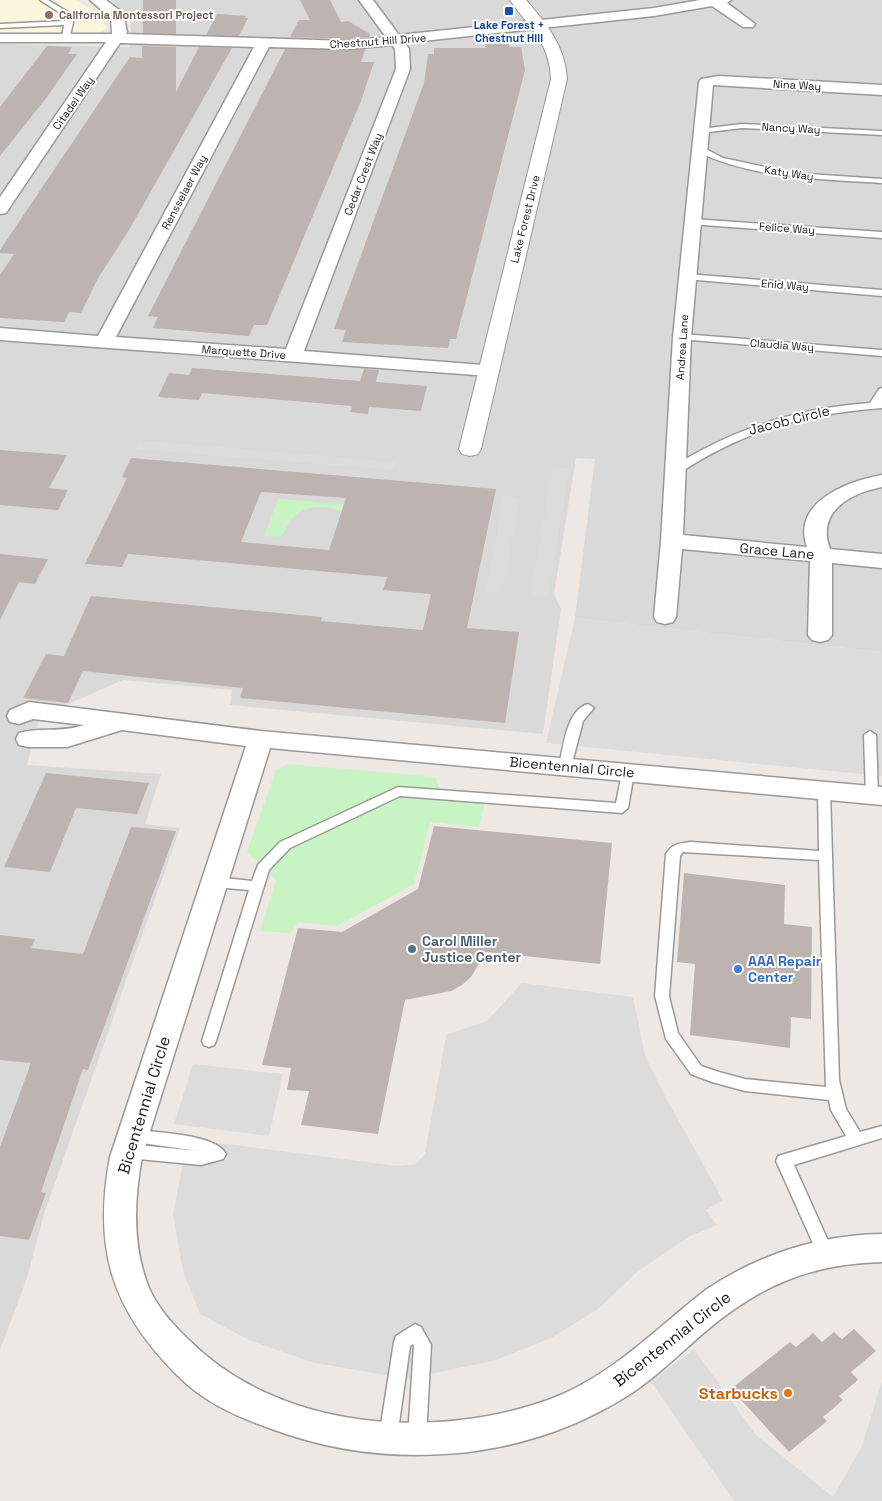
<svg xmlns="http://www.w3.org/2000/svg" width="882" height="1501" font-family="'Space Grotesk',sans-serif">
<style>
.residential{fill:#dad9d9}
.education{fill:#fcf6dd}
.park{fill:#c7f4c2}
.parking{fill:#dcdcdc}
.building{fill:#bdb3b0;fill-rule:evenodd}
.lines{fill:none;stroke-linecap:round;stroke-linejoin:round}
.service-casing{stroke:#999;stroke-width:3}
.minor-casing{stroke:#999;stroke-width:3}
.tertiary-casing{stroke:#999;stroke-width:2}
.service{fill:#fff;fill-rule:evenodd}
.minor{fill:#fff;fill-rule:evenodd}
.tertiary{fill:#fff;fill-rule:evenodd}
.transit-dot{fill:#1a4fb4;stroke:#fff;stroke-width:2}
.education-dot{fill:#8d6e63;stroke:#fff;stroke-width:2}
.service-dot{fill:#5c6f8a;stroke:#fff;stroke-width:2}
.shop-dot{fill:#3f7fe0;stroke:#fff;stroke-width:2}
.food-dot{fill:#e8710a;stroke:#fff;stroke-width:2}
.labels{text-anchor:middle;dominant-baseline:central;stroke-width:4;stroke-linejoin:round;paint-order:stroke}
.far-education-label{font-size:11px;font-weight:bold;fill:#785e54;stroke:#fff;text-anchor:start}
.far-transit-label{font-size:11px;font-weight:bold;fill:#164399;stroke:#fff}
.far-street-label{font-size:11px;fill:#1c1c1c;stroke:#fff}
.street-label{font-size:14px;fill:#1c1c1c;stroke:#fff}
.service-label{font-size:14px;font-weight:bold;fill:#4e5e75;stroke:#fff;text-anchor:start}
.shop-label{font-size:14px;font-weight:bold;fill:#366cbe;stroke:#fff;text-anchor:start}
.near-street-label{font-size:16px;fill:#1c1c1c;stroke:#fff}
.near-food-label{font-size:16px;font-weight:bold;fill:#c56008;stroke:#fff;text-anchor:end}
</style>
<rect width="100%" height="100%" fill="#ede8e3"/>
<path class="residential" d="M111 0H882V652L575 618 595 459 576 458 554 594 561 609 543 734 230 705 232 690 123 680 66 705 47 703 39 720 27 765 161 774 145 824 180 828 44 1214 27 1278 0 1350V44L129 47 131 21Z"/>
<path class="education" d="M0 0H75L94 10 103 20 106 28 96 34 0 36Z"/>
<g class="park">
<path d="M278 499 352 505 349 517C334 505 310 502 294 517 289 522 285 531 281 537L264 536Z"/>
<path d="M288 764 435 777 443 799 486 798 479 827 430 822 414 884 337 926 299 922 290 933 260 931 276 880 247 852 276 770Z"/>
</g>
<g class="parking">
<path d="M138 440 396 462 393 470 134 449Z"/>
<path d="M553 467 569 468 549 596 531 595Z"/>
<path d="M504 496 519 498 502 593 486 592Z"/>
<path d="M575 618 882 652V776L546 743Z"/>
<path d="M522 983 633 997 645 1056 667 1100 723 1200 706 1210 717 1225 690 1236 637 1272 598 1309 551 1338 496 1360 407 1379 311 1362 249 1340 200 1314 183 1271 173 1214 188 1139 397 1166 416 1164 425 1154 446 1035 487 1021Z"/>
<path d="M193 1064 283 1074 269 1136 174 1124Z"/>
<path d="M694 1349 756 1435 833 1497 862 1446 882 1381V1501H734L651 1382Z"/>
</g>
<g class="building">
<path d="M143 0H176V34L143 33Z"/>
<path d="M300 0H330L341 22 348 21 370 34 369 37 349 39 290 37 299 20H310Z"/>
<path d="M217 14 246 16 245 18H248L239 36 206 35Z"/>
<path d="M484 40H508L509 47H521L525 70 456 339H450L448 348 342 342 346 330 334 329 424 83 428 54H434V48H486Z"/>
<path d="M47 46 72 47 68 54H77L47 97 0 156V107Z"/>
<path d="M142 46 176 47V92L199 47 232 48 129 230 97 280 81 313 69 312 64 322 0 318V275L14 254 0 253V250L130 57 142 58Z"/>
<path d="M285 49H365L361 62H374L361 101 267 325H254L249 336 153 328 158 317 148 316Z"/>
<path d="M192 368 360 381 364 369 379 370 376 382 427 386 421 411 369 407 368 414 350 412 352 406 202 393 199 400 158 397 169 373 189 375Z"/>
<path d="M0 450 67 455 49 488 68 490 58 510 0 505Z"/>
<path d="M131 458 496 489 467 628 519 632 505 723 240 698 243 688 83 671 68 703 23 698 46 654 64 656 91 596 322 617 321 621 423 630 431 594 383 590 387 577 128 554 122 567 85 564 127 478 122 477ZM261 492 346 498 329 550 241 542Z"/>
<path d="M0 554 48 559 35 584 19 582 0 620Z"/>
<path d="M46 773 107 779 149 783 137 814 76 808 50 872 4 867Z"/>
<path d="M434 826 612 843 600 964 486 952 471 977 462 985 451 991 405 1000 378 1134 301 1125 309 1091 287 1090 291 1068 262 1065 298 928 342 932 418 889Z"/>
<path d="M131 827 176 831 88 1070 83 1069 41 1192 46 1193 29 1240 0 1236V1147L31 1063 0 1060V935L35 939 31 948 83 954Z"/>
<path d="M684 873 785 885 784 924 812 927 811 1019 791 1017 790 1048 690 1035 695 964 677 962Z"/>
<path d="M854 1329 876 1351 851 1372 858 1380 839 1396 843 1400 823 1417 827 1421 789 1452 731 1389 790 1342 796 1347 813 1333 822 1342 834 1332 842 1339Z"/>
</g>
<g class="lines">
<defs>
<g id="service">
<path d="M40 0H48L71 14 73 23 69 40 62 38 64 25 0 28V24L65 21V16Z"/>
<path d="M742 124 882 131V135L742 128 701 133 697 131 701 129Z"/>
<path d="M696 147H702L723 158 794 173 882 179V183C820 179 753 179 696 151Z"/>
<path d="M693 219 882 232V238L690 224V220Z"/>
<path d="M688 274 882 290V296L685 279V275Z"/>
<path d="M682 334 882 350V356L679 339 677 337Z"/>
<path d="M882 388V408C802 414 746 430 679 473H671L670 471C678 462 691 456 702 450 755 422 811 407 870 403L879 389Z"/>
<path d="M588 704 594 708 583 721 571 767 565 771 561 770 559 767C563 749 566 710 588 704Z"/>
<path d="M870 731 876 735 878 795 872 799 866 795 864 735Z"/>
<path d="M628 769 634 773 628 808 622 813 400 796 290 848 269 870 216 1041 214 1045 209 1047 204 1045 202 1041 249 890 215 887 210 886 208 882 210 878 215 877 252 881 258 865 280 842 398 787 616 803 622 773Z"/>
<path d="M824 787 830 791 839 1080 846 1109 860 1132 882 1126V1138L794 1165 834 1254 832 1259 826 1261 820 1259 776 1161 778 1156 846 1136 831 1110 829 1100 745 1091 712 1082 691 1074 666 1039 655 996 666 854C672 844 680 843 691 842L819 851 818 791ZM683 852 819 860 826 1087 745 1079 719 1072 701 1066 678 1033 669 996 680 856Z"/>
<path d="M133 1130C154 1132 216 1134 226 1154L223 1159 201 1165 128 1158 123 1156 120 1151 123 1146 128 1144 198 1151 128 1141 125 1136 128 1131Z"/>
<path d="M415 1324 421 1327 431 1345 426 1437 423 1443 417 1446 411 1443 408 1437 414 1346 413 1344 410 1346 397 1437 394 1443 388 1446 382 1443 379 1437 394 1342 396 1336Z"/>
</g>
<g id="minor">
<path d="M90 0H106L123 13 127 32 126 34 349 41 386 37 359 0H373L399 35 654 8 700 0H731L727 3 755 24 753 27H743L712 6 654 16 405 43 409 49 410 69 304 351 496 366 499 370 496 374 489 376 0 340V328L98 336 254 47 120 43 6 213 0 214V197L106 42H0V34H112L111 18ZM392 45 395 49 396 69 286 349 116 337 269 47 349 49Z"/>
<path d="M719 76 882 85V95L713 85 691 337 683 535 807 547C791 502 848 481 882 475V487C850 493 816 512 830 549L882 554V568L832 563V635L828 640 820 642 812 640 808 635 810 561 682 549 676 617 673 622 665 624 657 622 654 617 661 541 673 337 699 82 701 79Z"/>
<path d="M29 702 261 731 882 787V805L270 748 142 1157C134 1200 132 1246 149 1288 158 1308 173 1325 189 1340 279 1430 432 1441 548 1400 611 1377 655 1329 707 1289 760 1254 819 1235 882 1234V1262C811 1264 760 1285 706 1331 680 1353 656 1378 627 1396 521 1463 385 1472 269 1428 235 1416 202 1401 177 1375 111 1309 93 1248 110 1157L246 746 122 730 67 747H28L19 745 16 739 19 733C41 727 60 733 84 725L33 719 19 724 10 722 7 716 10 710Z"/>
</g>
<path id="tertiary" d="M510 0H526C547 24 565 46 567 79L481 449 478 454 470 456 462 454 459 449 551 79C549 41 530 29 510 0Z"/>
</defs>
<use href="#service" class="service-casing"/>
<use href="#minor" class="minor-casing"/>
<use href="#tertiary" class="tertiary-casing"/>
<use href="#service" class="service"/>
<use href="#minor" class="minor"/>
<use href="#tertiary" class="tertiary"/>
</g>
<rect class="transit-dot" x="504" y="6" width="10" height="10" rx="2.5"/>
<circle class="education-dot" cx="49" cy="15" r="5"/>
<circle class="service-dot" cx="412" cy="949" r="5"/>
<circle class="shop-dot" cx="738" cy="969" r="5"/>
<circle class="food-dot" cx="788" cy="1393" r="5"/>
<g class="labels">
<g class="far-education-label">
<text x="59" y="15">California Montessori Project</text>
</g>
<g class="far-transit-label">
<text x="509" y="25">Lake Forest +<tspan x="509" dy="13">Chestnut Hill</tspan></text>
</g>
<g class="far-street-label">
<text transform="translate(378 41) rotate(-4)">Chestnut Hill Drive</text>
<text transform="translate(797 85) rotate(3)">Nina Way</text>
<text transform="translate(73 103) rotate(-55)">Citadel Way</text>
<text transform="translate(791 128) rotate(3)">Nancy Way</text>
<text transform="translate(789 173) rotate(9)">Katy Way</text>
<text transform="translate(363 174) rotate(-69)">Cedar Crest Way</text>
<text transform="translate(184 192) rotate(-62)">Rensselaer Way</text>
<text transform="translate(525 219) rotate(-76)">Lake Forest Drive</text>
<text transform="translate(787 228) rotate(4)">Felice Way</text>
<text transform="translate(785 285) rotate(5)">Enid Way</text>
<text transform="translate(782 345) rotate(4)">Claudia Way</text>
<text transform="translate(682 347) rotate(-86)">Andrea Lane</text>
<text transform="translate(244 352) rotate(4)">Marquette Drive</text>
</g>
<g class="street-label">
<text transform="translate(789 420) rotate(-14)">Jacob Circle</text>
<text transform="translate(777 551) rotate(5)">Grace Lane</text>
<text transform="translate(572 767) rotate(5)">Bicentennial Circle</text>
</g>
<g class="service-label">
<text x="422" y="941">Carol Miller<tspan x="422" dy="16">Justice Center</tspan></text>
</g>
<g class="shop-label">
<text x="748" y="961">AAA Repair<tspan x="748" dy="16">Center</tspan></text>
</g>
<g class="near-street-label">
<text transform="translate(144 1105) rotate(-73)">Bicentennial Circle</text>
<text transform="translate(672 1339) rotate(-38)">Bicentennial Circle</text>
</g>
<g class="near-food-label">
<text x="778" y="1393">Starbucks</text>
</g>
</g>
</svg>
